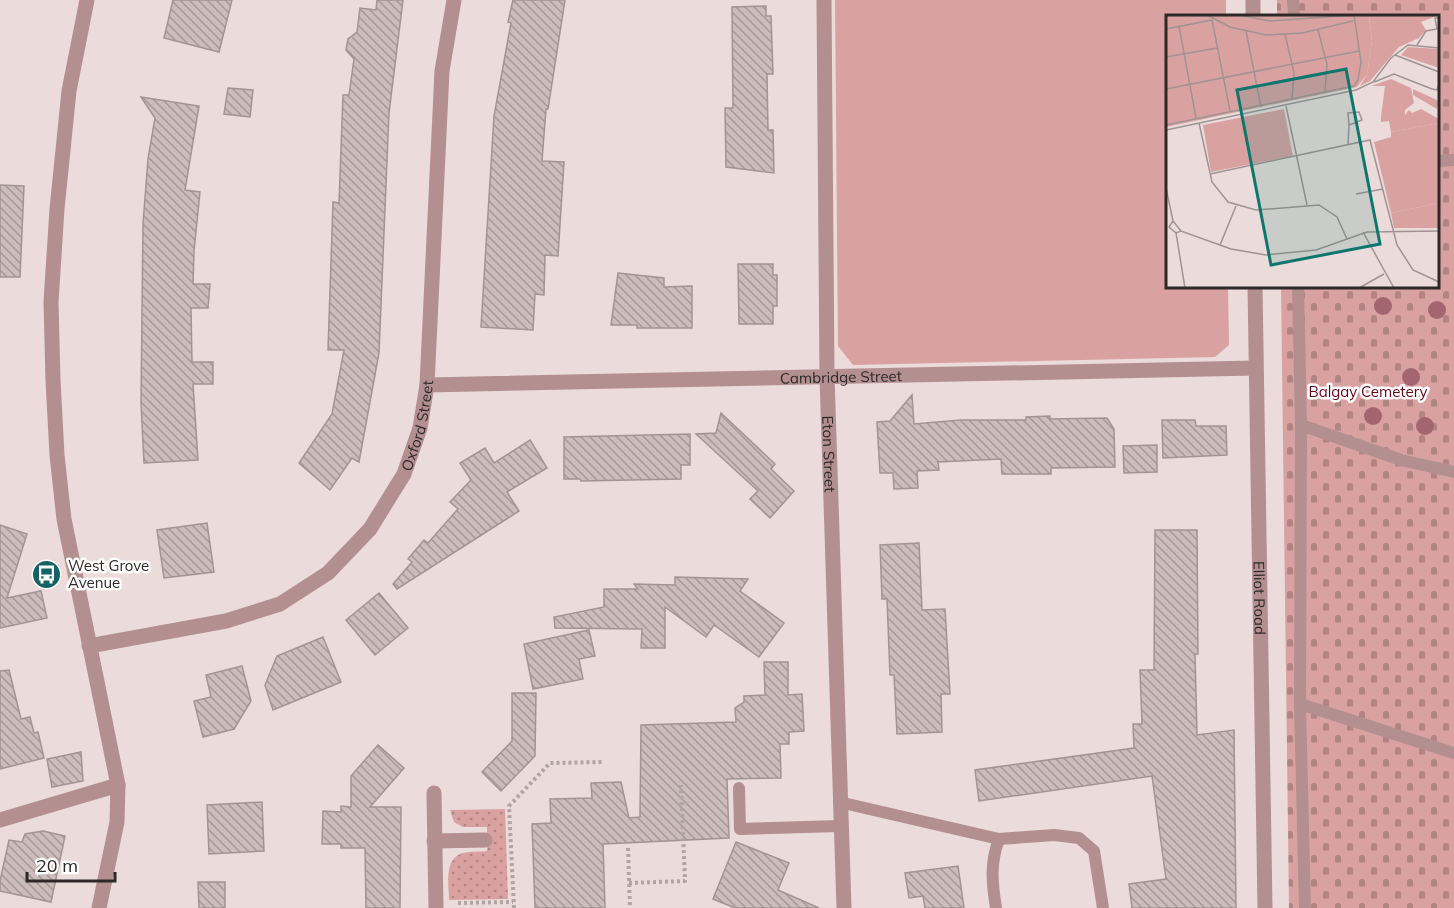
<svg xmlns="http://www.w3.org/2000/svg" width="1454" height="908" font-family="Mulish,sans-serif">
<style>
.grass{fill:url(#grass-dots)}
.cemetery{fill:url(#cemetery-stones)}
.park{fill:#d9a2a1}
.building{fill:url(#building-back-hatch);stroke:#a39494;stroke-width:1.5}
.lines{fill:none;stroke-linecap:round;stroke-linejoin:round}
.path{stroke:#b1a4a4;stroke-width:4;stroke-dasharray:3 3;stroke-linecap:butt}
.service{stroke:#b38f8f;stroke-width:12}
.minor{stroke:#b38f8f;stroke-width:15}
.tertiary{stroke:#b38f8f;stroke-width:15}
.tree{fill:#a36671}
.labels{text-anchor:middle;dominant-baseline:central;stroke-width:5;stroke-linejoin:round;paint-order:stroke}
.street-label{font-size:15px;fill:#2e2828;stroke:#fff}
.park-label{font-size:15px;fill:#68061a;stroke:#fff}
.poi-label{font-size:15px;fill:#2e2828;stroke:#fff;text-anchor:start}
.inset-road{fill:none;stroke:#9f9393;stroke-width:1.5}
.view{fill:#0f766e;fill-opacity:0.15;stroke:#0f766e;stroke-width:3}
.inset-edge{fill:none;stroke:#2e2828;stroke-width:3}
</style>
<defs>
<pattern id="grass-dots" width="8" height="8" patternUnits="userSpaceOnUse" patternTransform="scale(1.5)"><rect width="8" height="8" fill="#d9a2a1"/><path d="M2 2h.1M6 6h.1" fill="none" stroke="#b08483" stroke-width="1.8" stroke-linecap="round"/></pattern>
<pattern id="cemetery-stones" width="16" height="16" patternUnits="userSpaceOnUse" patternTransform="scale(1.5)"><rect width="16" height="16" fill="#d9a2a1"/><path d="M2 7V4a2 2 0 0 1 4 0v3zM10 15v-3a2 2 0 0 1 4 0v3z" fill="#b08483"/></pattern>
<pattern id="building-back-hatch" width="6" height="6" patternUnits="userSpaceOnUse" patternTransform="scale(1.5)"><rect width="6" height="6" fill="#ccbcbc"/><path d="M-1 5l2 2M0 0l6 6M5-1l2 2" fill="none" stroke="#a69999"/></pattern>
</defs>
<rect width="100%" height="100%" fill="#ebdbdb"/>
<path class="grass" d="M505 809 508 899 449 900C449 884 443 859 463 853 471 851 480 852 487 851V827H463L454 822 450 810Z"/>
<path class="cemetery" d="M1277 0H1454V908H1289L1281 287 1438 286V16H1277Z"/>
<path class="park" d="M835 0H1226V16H1168V286L1228 287 1229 345 1215 357 853 365 838 346Z"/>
<g class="building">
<path d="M173 0H232L219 52 164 38Z"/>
<path d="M377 0H403L389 113 379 353 359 462 352 458 330 490 299 463 332 414 344 350H328L333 202 339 203 343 95H349L354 59 346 50 348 39 357 32 360 8 376 10Z"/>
<path d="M513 0H565L548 109H546L542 161 564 162 558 256 545 255 544 295 535 294 533 330 481 327 494 116 511 23 508 22Z"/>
<path d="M766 6V16H771L773 74H767L768 130H773L774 173 726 167 725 108H733L732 7Z"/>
<path d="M228 88 253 90 250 117 224 114Z"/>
<path d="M141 97 199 106 185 190 200 192 194 251 193 284H210L208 308H191L192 362H213V384H193L198 460 144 463 141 403 143 224 148 159 155 118Z"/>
<path d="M0 185 24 186 20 277H0Z"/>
<path d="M738 264H773V275H777V306H773V324H739Z"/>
<path d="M618 273 664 278V287L692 286V328H637V325H611Z"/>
<path d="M912 395 914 424 961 420H1026V417L1050 416V419L1107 418 1114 429 1115 467 1051 468V474H1002L1001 459 938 462 939 470 917 471 918 488 894 489 893 473H880L877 422 890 421Z"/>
<path d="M721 413 775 464 771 469 794 491 770 518 750 499 758 491 696 434 716 433Z"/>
<path d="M1162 420H1195L1196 426H1226L1227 455 1163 458Z"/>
<path d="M690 434V465H681V479L581 481 580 479H564V437Z"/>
<path d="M530 440 547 468 507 492 519 511 397 589 393 584 412 562 408 559 424 540 428 543 458 509 450 502 471 480 460 463 485 448 494 463Z"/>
<path d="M1157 445V472L1124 473 1123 446Z"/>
<path d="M207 523 214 572 164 578 157 530Z"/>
<path d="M0 525 27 534 7 598 41 591 47 618 0 628Z"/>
<path d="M1155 530H1197L1198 654H1195L1197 735 1234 730 1236 908H1132L1129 884 1166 879 1152 776 979 801 975 770 1134 748 1133 724H1142L1140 670H1154Z"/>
<path d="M919 543 922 610 945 609 950 694H941L942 732 897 734 894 675H890L887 599H882L880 545Z"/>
<path d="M675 577 748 579 740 591 784 623 759 657 714 625 706 637 665 607V648H641L642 629 555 628 554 617 604 607V589H638L634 584 675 585Z"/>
<path d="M379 593 408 628 375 655 346 620Z"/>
<path d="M589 630 595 656 579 659 583 679 533 689 524 644Z"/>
<path d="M323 637 341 682 273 710 265 685 277 656Z"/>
<path d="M764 662H788V695L802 694 804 731 789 732V744H780L781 778 727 779 729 838 603 844 605 908H535L532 824 551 823 550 799 592 798 591 783 621 782 629 818 640 817 641 725 736 722 735 708 744 702V696L765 695Z"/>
<path d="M242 666 251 701 234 729 203 737 194 701 211 697 206 675Z"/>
<path d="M9 670 21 719 30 717 34 733 38 732 44 758 0 769V671Z"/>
<path d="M512 693H536L535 756 501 791 482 772 512 741Z"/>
<path d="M378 745 404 768 370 807H401L400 908H366L365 848H341V844H322L323 811 341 812V806L351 807V776Z"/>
<path d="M81 752 83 781 52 787 47 759Z"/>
<path d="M262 802 264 851 209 854 207 805Z"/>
<path d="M43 831 65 836 51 902 0 891V881L9 840 22 842 25 834Z"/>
<path d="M736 842 789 863 778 890 819 908H735L713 899Z"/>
<path d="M958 866 964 908H925L923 896 909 898 905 873Z"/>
<path d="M198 882H225V908H199Z"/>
</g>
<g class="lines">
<g class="path">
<path d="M628 848 630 908"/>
<path d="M629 883 685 881 681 785"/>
<path d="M458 903 513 902"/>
<path d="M514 908 509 806 550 763 603 762"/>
</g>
<g class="service">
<path d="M1293 0 1294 16"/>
<path d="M1438 161 1454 160"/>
<path d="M1298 286 1301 425 1300 704 1305 908"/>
<path d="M1301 425 1401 460 1454 472"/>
<path d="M1300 704 1454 753"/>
<path d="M739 788 740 829 840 826"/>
<path d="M839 802 999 839 1054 835 1079 838 1094 851 1103 908"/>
<path d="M996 908C992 883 990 863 999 839"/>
</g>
<g class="minor">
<path id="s1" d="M824 0 827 376 844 908"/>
<path d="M1253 0V16"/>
<path id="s2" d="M1255 286 1265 908"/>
<path id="s3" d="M427 385 1255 368"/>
<path id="s4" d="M89 646 226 621 280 604 328 573 370 529 404 474 420 428 427 385 442 71 454 0"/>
<path d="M434 793 436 908"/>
<path d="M0 820 118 785"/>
<path d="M434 841 485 840"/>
</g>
<path class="tertiary" d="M87 0 69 91 57 209 51 302 53 380 57 455 64 519 118 785 117 822 99 908"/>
</g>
<g class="tree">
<circle cx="1383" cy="306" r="9"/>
<circle cx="1437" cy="310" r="9"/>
<circle cx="1411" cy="377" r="9"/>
<circle cx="1373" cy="416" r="9"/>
<circle cx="1425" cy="426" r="9"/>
</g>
<defs>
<symbol id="bus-disc" viewBox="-11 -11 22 22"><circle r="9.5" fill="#136366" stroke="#fff"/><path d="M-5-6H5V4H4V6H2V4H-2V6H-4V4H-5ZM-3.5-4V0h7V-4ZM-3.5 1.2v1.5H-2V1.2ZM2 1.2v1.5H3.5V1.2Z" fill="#fff"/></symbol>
</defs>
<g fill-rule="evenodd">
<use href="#bus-disc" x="30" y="558" width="33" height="33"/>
</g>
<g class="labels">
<g class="street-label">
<text stroke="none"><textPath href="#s3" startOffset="414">Cambridge Street</textPath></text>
<text stroke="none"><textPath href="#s4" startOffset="429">Oxford Street</textPath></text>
<text stroke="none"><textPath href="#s1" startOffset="454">Eton Street</textPath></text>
<text stroke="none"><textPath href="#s2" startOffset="312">Elliot Road</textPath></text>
</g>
<g class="park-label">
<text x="1368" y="391">Balgay Cemetery</text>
</g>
<g class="poi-label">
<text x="68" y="565">West Grove<tspan x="68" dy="17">Avenue</tspan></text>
</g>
</g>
<g transform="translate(1166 15)">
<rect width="273" height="273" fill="#ebdbdb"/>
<path d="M203 0H273L255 7 260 15 253 23 233 32 204 66 194 71 201 59 206 26ZM242 32 273 34V53L235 40ZM225 64 245 73 248 88 239 95V100L243 95 246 98 255 94 273 104V108L225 117 223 106 215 107V102L219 71H205ZM247 74 273 86 271 94 247 80ZM273 188V213H228L225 198Z" fill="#d9a2a1"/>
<path d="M0 0H203L206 26 201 59 191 72 0 112Z" fill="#d9a2a1"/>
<path d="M118 94 127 141 45 157 37 110ZM273 108V188L225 198 208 127 225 122V117Z" fill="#d9a2a1"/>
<path class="inset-road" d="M41 0 64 12 100 20 136 18 187 6M13 11 30 103M0 14 46 5 64 96M152 15 161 49 159 77M80 16 95 92M119 19 128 58 126 83M251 30 260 16 271 14 269 3H273M229 40 273 57M0 42 51 33M208 67 228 59 266 74 271 75 273 69M0 74 193 36M120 91 141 190M33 108 46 167 62 187 90 195 153 190 171 202 181 224M0 110 188 71 192 65 195 47 188 0 104 6 73 0M0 115 190 75 207 67 225 43 242 30 273 33M182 130 183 110 196 105 193 97 182 98 183 110M44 159 204 125 231 230 247 255 273 267M0 173 7 206 15 216M190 179 217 174M7 206 3 212 10 218 15 216 65 234 100 240 150 235 201 217 273 216M197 217 228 273M10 218 19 273M54 230 70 191M193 273 218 259"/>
<path class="view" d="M180 54 214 229 105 250 71 75Z"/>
<rect width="273" height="273" class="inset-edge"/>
</g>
<path d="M27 872v9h88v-9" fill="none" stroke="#2e2828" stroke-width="3"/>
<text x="36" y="872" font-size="18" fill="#2e2828" stroke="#ffffff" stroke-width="4.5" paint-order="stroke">20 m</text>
</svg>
